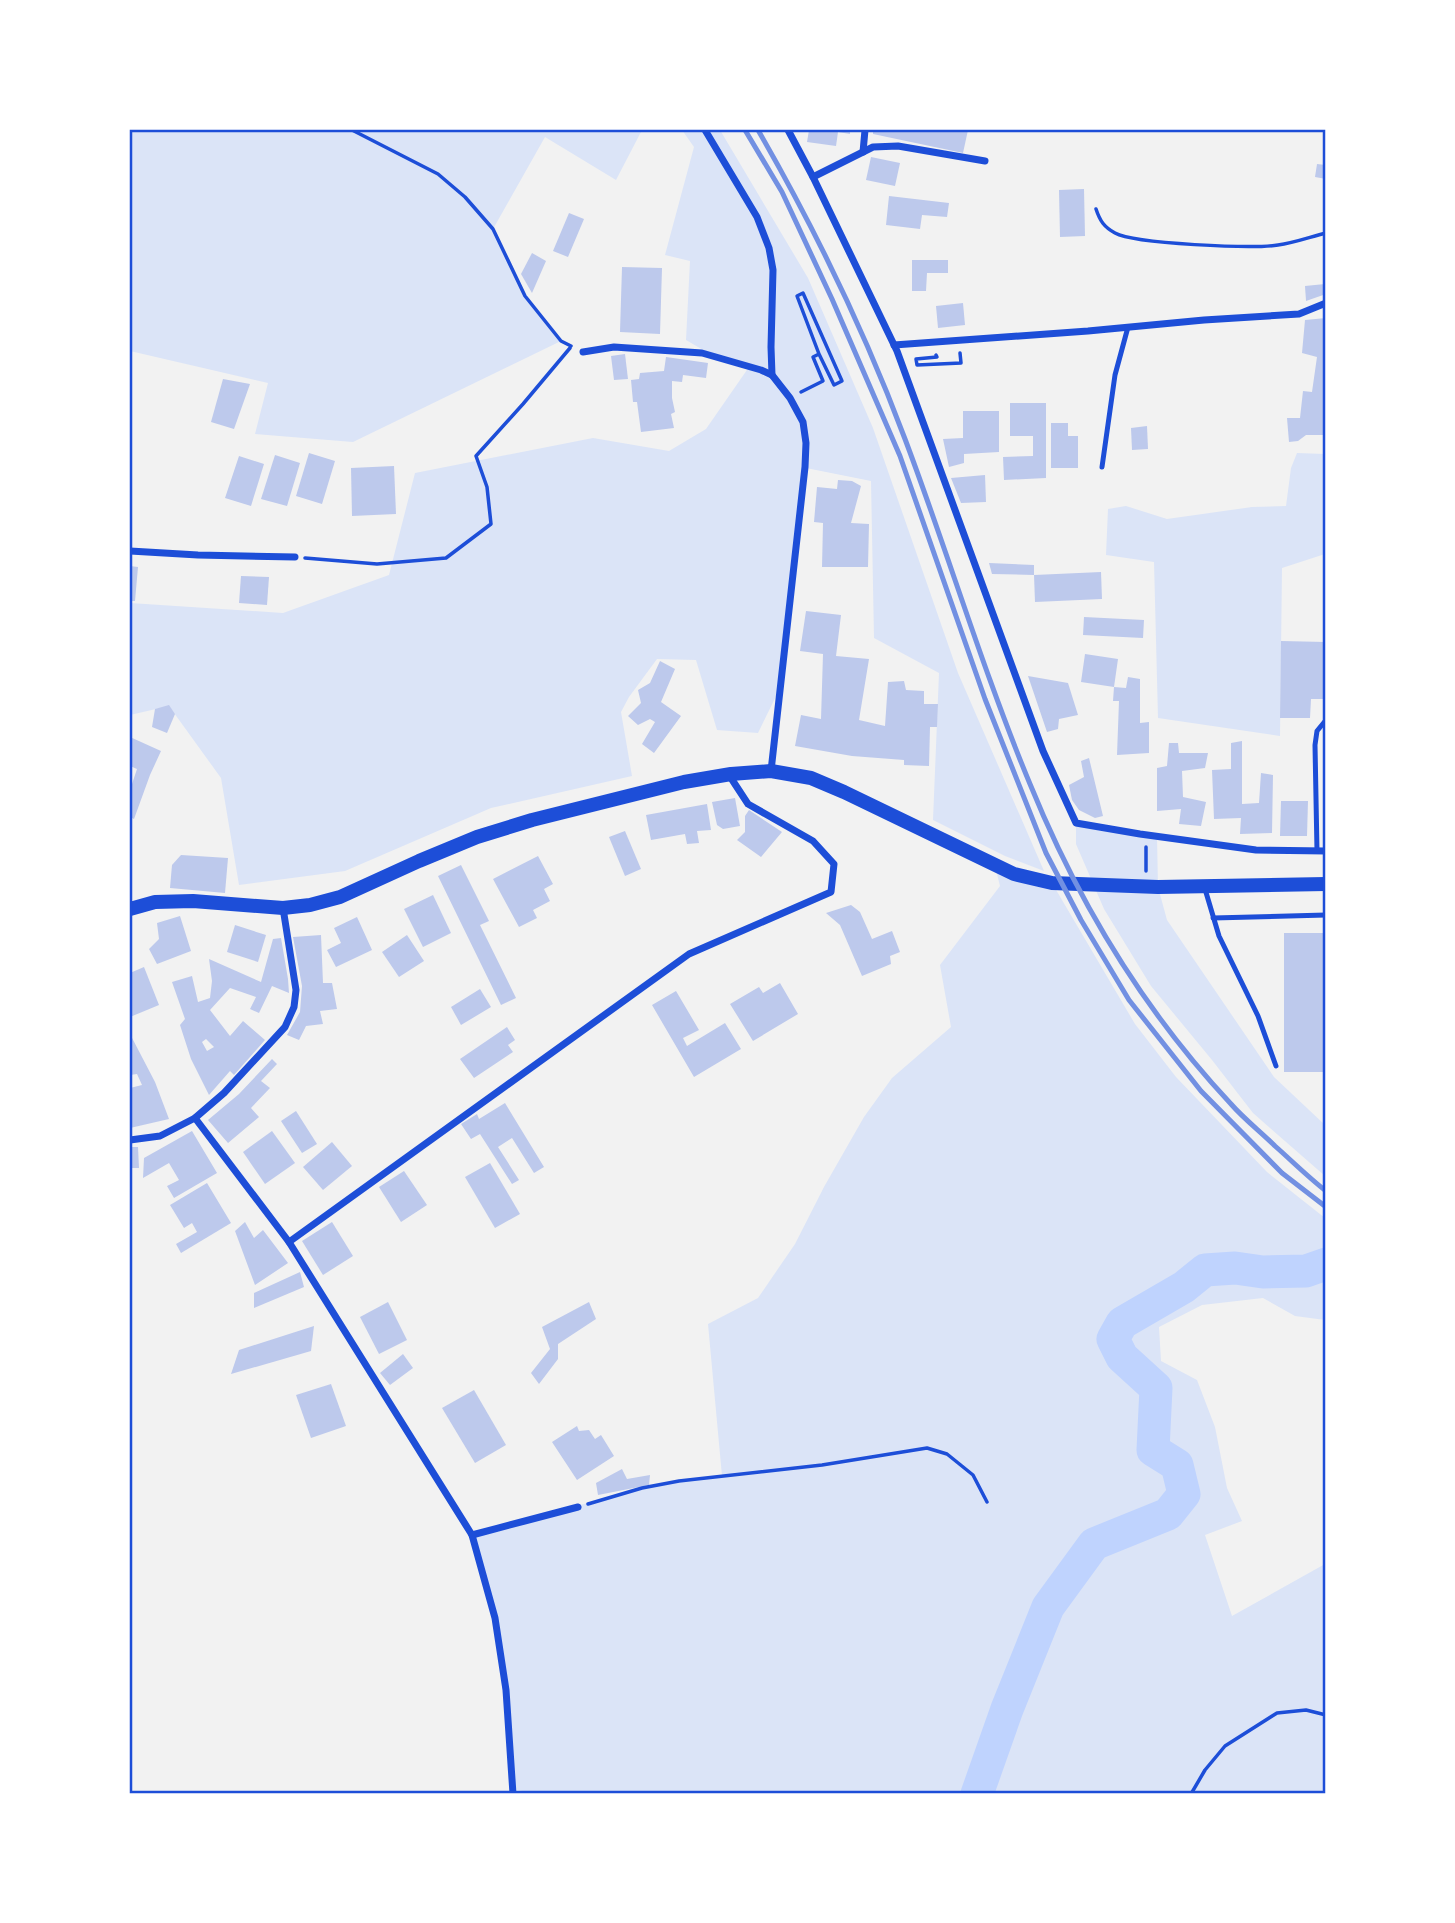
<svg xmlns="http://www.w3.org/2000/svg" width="1455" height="1923" font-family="Barlow,sans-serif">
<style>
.green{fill:#dbe4f7}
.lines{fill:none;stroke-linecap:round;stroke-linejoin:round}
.river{stroke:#bfd3fe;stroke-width:33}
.building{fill:#bdc9ec;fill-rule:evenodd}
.path{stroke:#1d4ed8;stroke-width:3.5}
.service{stroke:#1d4ed8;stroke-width:5}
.minor{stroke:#1d4ed8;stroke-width:7}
.secondary{stroke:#1d4ed8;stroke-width:14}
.rail{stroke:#7290e2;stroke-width:5}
.neatline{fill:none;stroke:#1d4ed8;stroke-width:2.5}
</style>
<rect width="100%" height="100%" fill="#f2f2f2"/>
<g class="green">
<path d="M130 130H642L616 180 545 137 493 229 525 296 561 341 353 442 255 434 268 383 130 351Z"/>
<path d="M682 130H720L808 278 873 428 958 673 1044 871 1005 856 933 820 939 673 874 638 871 481 806 468 780 688 758 733 717 730 696 660 657 659 629 697 621 712 632 776 491 808 345 871 239 885 221 778 169 706 130 715V603L283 613 389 575 415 473 593 438 669 451 706 429 749 367 717 358 686 340 690 261 665 255 694 147Z"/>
<path d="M1297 453 1325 454V554L1282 568 1280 736 1158 718 1154 562 1106 555 1108 509 1126 506 1167 519 1252 507 1286 506 1291 468Z"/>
<path d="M1076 823 1157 836 1158 887 1167 920 1274 1077 1325 1125V1176L1253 1113 1212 1060 1151 986 1104 909 1076 844Z"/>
<path d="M995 866 1052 883 1135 1024 1176 1077 1267 1172 1325 1218V1320L1295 1316 1263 1298 1202 1305 1159 1327 1161 1361 1197 1380 1215 1427 1227 1488 1242 1521 1205 1535 1232 1616 1325 1564V1793L537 1794 513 1789 495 1618 472 1535 642 1488 722 1476 708 1324 758 1298 795 1244 824 1187 864 1117 892 1078 951 1027 940 965 1000 886Z"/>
</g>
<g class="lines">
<path class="river" d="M977 1794 1007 1709 1048 1607 1094 1544 1168 1514 1184 1494 1177 1465 1153 1450 1156 1388 1122 1357 1113 1339 1122 1323 1184 1287 1205 1270 1235 1268 1263 1272 1306 1271 1326 1264"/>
</g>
<g class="building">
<path d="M809 130H850V134L838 132 836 146 807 142Z"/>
<path d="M873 130H968L963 153 873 134Z"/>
<path d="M871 157 900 163 895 186 866 180Z"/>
<path d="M1317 164 1326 165V179L1315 177Z"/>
<path d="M1084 189 1085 236 1060 237 1059 190Z"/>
<path d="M889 196 949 203 947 217 922 215 920 229 886 225Z"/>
<path d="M569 213 584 219 568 257 553 251Z"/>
<path d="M532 253 546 261 532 293 521 274Z"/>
<path d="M912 260H948V273H927L926 291H912Z"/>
<path d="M622 267 662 268 660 334 620 332Z"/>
<path d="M1325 284 1326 294 1306 301 1305 286Z"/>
<path d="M963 303 965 325 938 328 936 306Z"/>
<path d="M1326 318 1325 435H1306L1298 441 1289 442 1287 418H1300L1303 391 1312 392 1317 357 1302 353 1305 320Z"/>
<path d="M625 354 628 379 614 380 611 356Z"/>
<path d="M666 357 708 363 706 378 683 375 682 382 672 381V398L675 412 671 414 674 428 641 432 637 402H633L631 380 639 379 640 373 664 371Z"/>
<path d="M223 379 250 384 234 429 211 422Z"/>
<path d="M1010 403H1046V478L1004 480 1003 457 1033 456V436H1010Z"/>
<path d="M963 411H999V452L964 454V463L949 467 943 439 963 438Z"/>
<path d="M1051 423H1068V436H1078V468H1051Z"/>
<path d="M1147 426 1148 449 1132 450 1131 428Z"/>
<path d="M309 453 335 461 322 504 296 496Z"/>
<path d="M275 455 300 463 287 506 261 499Z"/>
<path d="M239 456 264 464 251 506 225 498Z"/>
<path d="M394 466 396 514 352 516 351 468Z"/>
<path d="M985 475 986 502 961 503 951 478Z"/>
<path d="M838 480 852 481 861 486 851 523 869 524 868 567H822L823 523 814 522 817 487 837 489Z"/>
<path d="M989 563 1034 565V575L992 574Z"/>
<path d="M130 566 138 567 135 601H130Z"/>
<path d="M1101 572 1102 599 1035 602 1034 575Z"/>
<path d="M241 576 269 577 267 605 239 603Z"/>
<path d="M806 611 841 615 836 656 869 659 859 720 885 726 888 682 904 681 906 690 924 691V704H938L937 727H930L929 766 904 765V760L852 756 795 746 801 715 821 719 823 654 800 651Z"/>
<path d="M1084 617 1144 620 1143 638 1083 635Z"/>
<path d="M1281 641 1326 642V699H1311L1310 718H1280Z"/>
<path d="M1085 654 1118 659 1114 687 1081 682Z"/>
<path d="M660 661 675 669 661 702 681 716 654 753 642 744 655 722 650 719 638 725 628 716 641 703 638 690 650 683Z"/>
<path d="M1028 676 1068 683 1078 715 1059 719 1058 729 1047 732Z"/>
<path d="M1128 677 1140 679V723L1149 722V753L1117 755 1119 701H1113L1114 687 1126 688Z"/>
<path d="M169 705 175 714 167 733 152 727 155 709Z"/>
<path d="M130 737 161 751 150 775 134 819 130 817V790L137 769 130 766Z"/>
<path d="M1242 741V804L1259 803 1261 773 1273 775 1272 833 1240 834 1241 818 1214 819 1212 770 1231 769V743Z"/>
<path d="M1169 743H1178L1179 753H1208L1205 768 1182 771 1183 797 1206 802 1201 826 1179 824 1181 809 1157 811V768L1167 766Z"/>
<path d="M1089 758 1103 816 1095 818 1079 810 1072 800 1069 785 1084 777 1081 761Z"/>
<path d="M735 798 740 826 723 829 717 825 712 802Z"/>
<path d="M1281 801H1308L1307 836H1280Z"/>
<path d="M707 804 711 830 697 831 699 843 687 844 685 834 651 840 646 815Z"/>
<path d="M749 810 782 832 761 857 737 840 745 832V816Z"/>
<path d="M625 831 641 869 625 876 609 837Z"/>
<path d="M181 855 228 858 225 893 170 888 172 865Z"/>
<path d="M538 856 553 884 544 889 550 901 533 910 537 918 519 927 493 879Z"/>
<path d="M461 865 489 921 480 925 516 998 501 1005 438 876Z"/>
<path d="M433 895 451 933 423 947 404 909Z"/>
<path d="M851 905 860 912 872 939 892 931 900 952 890 956 891 964 862 976 840 925 826 913Z"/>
<path d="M180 916 191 951 157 964 149 949 159 939 157 923Z"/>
<path d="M357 917 372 950 336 967 327 950 341 943 334 928Z"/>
<path d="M235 925 266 935 258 962 227 952Z"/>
<rect x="1284" y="933" width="42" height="139"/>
<path d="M321 935 323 983H332L337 1009 320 1011 323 1024 306 1026 299 1040 287 1035 300 1012 302 986 293 937Z"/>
<path d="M407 935 424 961 399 977 382 952Z"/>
<path d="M281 938 288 979 289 993 272 986 259 1013 250 1009 256 997 230 988 210 1010 230 1036 243 1021 265 1040 234 1075 230 1071 209 1095 191 1059 180 1025 185 1019 172 982 192 976 198 1002 210 998 212 981 209 959 261 982 273 939ZM206 1039 214 1047 207 1051 202 1042Z"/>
<path d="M144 967 159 1005 130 1017V973Z"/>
<path d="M780 983 798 1014 753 1041 730 1004 759 987 763 993Z"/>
<path d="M480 989 491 1007 461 1025 451 1007Z"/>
<path d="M676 991 699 1030 683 1038 687 1046 725 1023 741 1049 694 1077 652 1005Z"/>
<path d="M507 1027 515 1040 508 1045 513 1052 474 1078 460 1059Z"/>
<path d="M130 1034 155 1082 169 1119 130 1128V1088L142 1085 137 1074 130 1075Z"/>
<path d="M272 1059 277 1064 261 1081 270 1088 251 1108 259 1117 228 1143 208 1120 239 1094Z"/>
<path d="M505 1103 544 1167 534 1173 512 1138 498 1147 519 1180 512 1184 480 1134 471 1139 461 1124 477 1114 479 1119Z"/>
<path d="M296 1111 317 1144 302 1153 281 1121Z"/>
<path d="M192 1131 217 1173 174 1198 167 1186 179 1180 169 1163 143 1178 144 1158Z"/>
<path d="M272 1131 295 1163 265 1184 243 1152Z"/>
<path d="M332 1142 352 1166 323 1190 303 1167Z"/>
<path d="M130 1147H138L139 1168H130Z"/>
<path d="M490 1163 520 1214 495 1228 465 1177Z"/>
<path d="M404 1171 427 1205 401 1222 379 1187Z"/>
<path d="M207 1183 231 1223 181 1253 176 1244 197 1232 192 1223 184 1228 170 1205Z"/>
<path d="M245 1222 254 1238 263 1230 288 1263 255 1285 235 1231Z"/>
<path d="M332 1222 353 1256 323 1275 302 1241Z"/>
<path d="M300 1272 304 1287 254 1308V1293Z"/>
<path d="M388 1302 407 1340 379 1354 360 1317Z"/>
<path d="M589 1302 596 1319 558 1344V1359L539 1384 531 1373 550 1349 542 1327Z"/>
<path d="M314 1326 311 1351 231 1374 239 1350Z"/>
<path d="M403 1354 413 1368 390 1385 380 1373Z"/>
<path d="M331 1384 346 1426 311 1438 296 1395Z"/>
<path d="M474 1390 506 1445 475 1463 442 1408Z"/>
<path d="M577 1426 579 1431 589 1430 595 1439 601 1435 614 1456 577 1480 552 1442Z"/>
<path d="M622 1469 627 1479 650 1475 649 1485 598 1495 596 1483Z"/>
</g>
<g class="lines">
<g class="path">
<path d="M352 130 438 174 465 197 493 229 525 296 561 341 571 346"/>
<path d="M1096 209C1100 221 1104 227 1115 233 1135 244 1253 249 1278 245 1294 243 1310 237 1326 233"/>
<path d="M936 355 937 357 916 359 917 365 961 363 960 353"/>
<path d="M801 392 823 381 813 357 819 354 797 296 803 293 842 381 834 385 819 354"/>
<path d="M305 558 377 564 446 558 491 524 487 487 476 456 523 404 570 348"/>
<path d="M1146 847V871"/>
<path d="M588 1504 642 1488 679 1481 822 1465 927 1448 947 1454 973 1475 987 1502"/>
<path d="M1191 1794 1205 1770 1225 1746 1277 1713 1306 1710 1326 1715"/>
</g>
<g class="service">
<path d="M1102 467 1115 375 1128 327"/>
<path d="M1317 851 1315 745 1317 731 1326 720"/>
<path d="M1205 889 1219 936 1258 1016 1276 1066"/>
<path d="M1213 918 1326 915"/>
</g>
<g class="minor">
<path d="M705 130 757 217 769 248 773 270 771 347 772 375 790 398 803 422 806 443 805 467 771 771"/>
<path d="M788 130 813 177 897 351 1043 751 1076 823 1140 834 1256 850 1326 851"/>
<path d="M863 152 865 130"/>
<path d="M813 177 873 147 898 146 985 161"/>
<path d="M894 345 1088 331 1204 320 1299 314 1326 303"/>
<path d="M583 352 614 347 702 353 761 370 772 375"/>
<path d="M130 551 198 555 295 557"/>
<path d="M195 1118 289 1242 472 1535 495 1618 506 1690 513 1794"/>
<path d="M130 1140 160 1136 195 1118 224 1093 285 1027 294 1007 296 990 283 908"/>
<path d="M289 1242 689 954 831 892 834 864 813 841 748 804 729 775"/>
<path d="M472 1535 578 1507"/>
</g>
<path class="secondary" d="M130 909 155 902 193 901 283 908 310 905 340 897 419 861 477 837 532 820 684 782 731 774 771 771 811 778 844 792 1014 874 1052 883 1158 887 1326 884"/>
<g class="rail">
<path d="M745 130 782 192 832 299 900 456 985 699 1046 853 1081 920 1129 1000 1201 1091 1282 1173 1326 1207"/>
<path d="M758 130C815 229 865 332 905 439 948 553 983 671 1030 784 1078 902 1144 1011 1231 1104 1244 1119 1261 1132 1275 1146 1292 1161 1308 1177 1326 1191"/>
</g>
</g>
<rect width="1455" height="1923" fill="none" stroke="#ffffff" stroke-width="262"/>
<rect x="131" y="131" width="1193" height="1661" class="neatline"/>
</svg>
